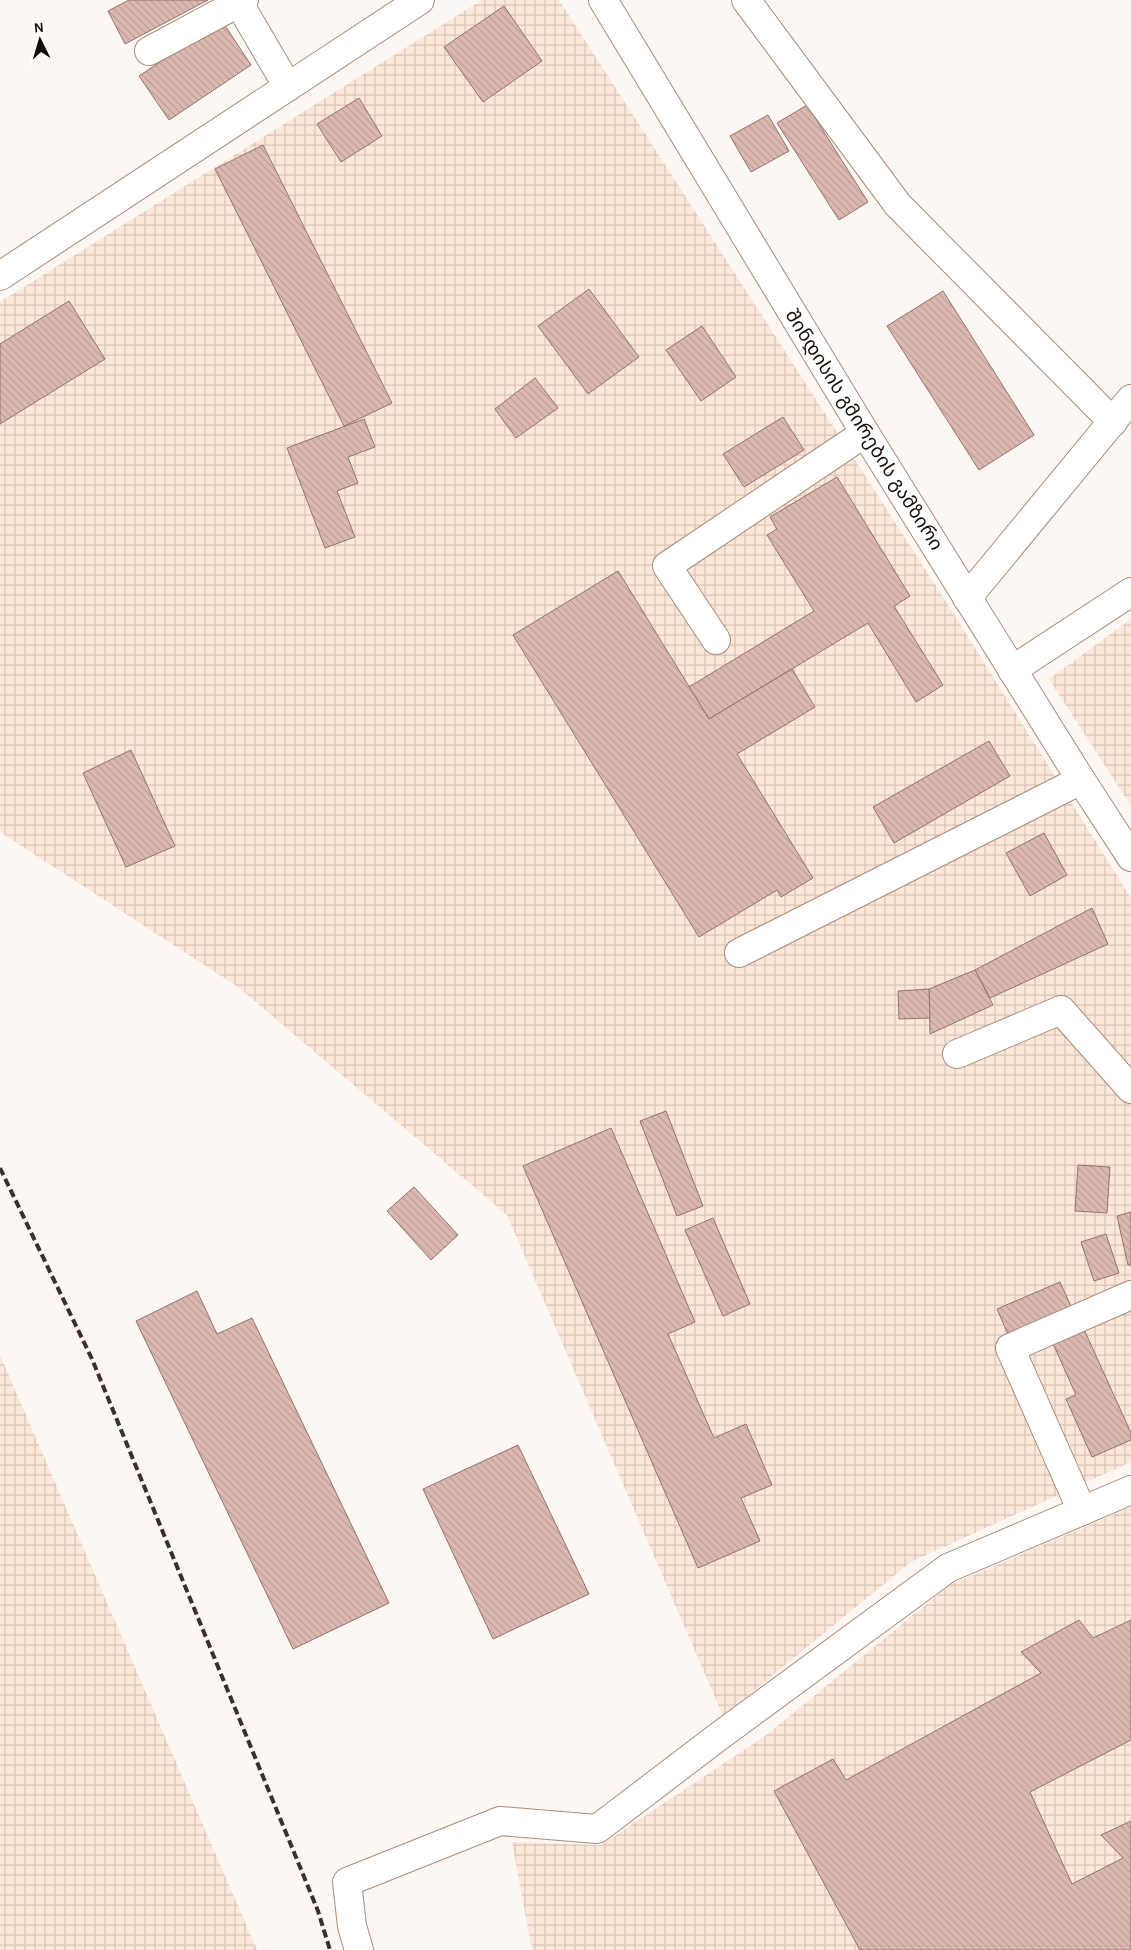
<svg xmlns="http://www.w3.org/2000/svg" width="1131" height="1950" font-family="Karla,'Noto Sans Georgian',sans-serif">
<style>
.industrial{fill:url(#industrial-grid)}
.building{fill:url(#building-back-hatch);stroke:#92736c}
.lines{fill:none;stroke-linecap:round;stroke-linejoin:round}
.minor-casing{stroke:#a78d7c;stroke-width:30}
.major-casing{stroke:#a78d7c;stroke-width:30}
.minor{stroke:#fff;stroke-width:28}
.major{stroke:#fff;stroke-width:28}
.rail{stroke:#3a302b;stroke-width:4;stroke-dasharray:8 4;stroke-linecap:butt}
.labels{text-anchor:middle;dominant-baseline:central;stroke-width:4;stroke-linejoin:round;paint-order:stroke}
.street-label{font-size:19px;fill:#170d07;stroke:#fff}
</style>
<defs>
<pattern id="industrial-grid" width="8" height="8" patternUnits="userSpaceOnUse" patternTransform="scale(1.25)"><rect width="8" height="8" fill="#fde7d9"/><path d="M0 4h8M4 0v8" fill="none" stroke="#d8c5b9"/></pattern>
<pattern id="building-back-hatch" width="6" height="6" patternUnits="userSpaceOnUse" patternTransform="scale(1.25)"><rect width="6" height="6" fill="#dcb9b0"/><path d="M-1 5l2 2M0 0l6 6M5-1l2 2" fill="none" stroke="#bc9e96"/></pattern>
</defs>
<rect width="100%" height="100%" fill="#fcf7f3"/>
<g class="industrial">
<path d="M482 0H559L945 600 1131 898V1462L911 1562 723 1716 507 1215 238 987 0 832V302Z"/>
<path d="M1131 619V806L1049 679Z"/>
<path d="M0 1355 257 1950H0Z"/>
<path d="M1131 1507V1950H532L512 1842 601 1845 765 1736 950 1585Z"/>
</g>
<g class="building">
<path d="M129 0H208L125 44 108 11Z"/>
<path d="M504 6 542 61 483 102 444 47Z"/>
<path d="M222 21 251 65 169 120 139 76Z"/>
<path d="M359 98 382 136 341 162 317 124Z"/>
<path d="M807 105 868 202 839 220 777 123Z"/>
<path d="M768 115 789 151 751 172 730 136Z"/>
<path d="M263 145 392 403 344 426 215 169Z"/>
<path d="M589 289 639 357 588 394 538 326Z"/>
<path d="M943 291 1034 435 979 470 887 326Z"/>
<path d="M69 301 105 359 0 424V344Z"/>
<path d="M702 326 736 377 701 401 666 350Z"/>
<path d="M535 378 558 408 516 438 495 409Z"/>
<path d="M783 417 804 450 744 487 723 454Z"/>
<path d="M364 419 375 447 348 457 358 483 337 491 355 537 325 548 287 448Z"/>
<path d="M837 477 910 596 894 606 943 685 916 702 868 623 709 719 689 687 814 611 767 535 777 529 770 517Z"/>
<path d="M618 571 709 719 792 669 815 707 737 754 813 878 781 897 777 890 699 937 513 635Z"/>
<path d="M989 741 1010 776 894 843 873 807Z"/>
<path d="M131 750 175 846 126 867 83 773Z"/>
<path d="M1044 833 1067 875 1030 896 1006 853Z"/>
<path d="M1092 908 1108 944 990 998 975 970Z"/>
<path d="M975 970 993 1005 930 1034 929 989Z"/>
<path d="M929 989 930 1018 899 1019 898 991Z"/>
<path d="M666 1111 703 1206 677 1216 640 1121Z"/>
<path d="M611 1128 695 1322 668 1334 714 1438 746 1424 772 1485 741 1498 760 1541 698 1568 523 1166Z"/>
<path d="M1078 1165 1110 1167 1107 1213 1075 1211Z"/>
<path d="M414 1187 458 1235 431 1260 387 1211Z"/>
<path d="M1131 1212V1265H1128L1117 1216Z"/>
<path d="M713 1218 750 1304 723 1316 685 1230Z"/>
<path d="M1106 1234 1119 1273 1094 1281 1081 1242Z"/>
<path d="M1060 1282 1074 1313 1011 1341 997 1309Z"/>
<path d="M197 1291 217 1334 252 1318 389 1603 293 1649 136 1321Z"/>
<path d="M1082 1325 1131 1433V1440L1092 1457 1066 1399 1076 1395 1051 1339Z"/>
<path d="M518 1445 589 1594 493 1639 423 1489Z"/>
<path d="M1079 1620 1093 1638 1131 1620V1740L1030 1792 1072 1884 1123 1858 1101 1835 1131 1821V1950H860L774 1791 833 1759 846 1780 1041 1673 1021 1652Z"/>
</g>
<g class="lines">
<defs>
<g id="minor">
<path d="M237 0 288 87"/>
<path d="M746 0 898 205 1113 422"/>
<path d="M149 51 244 0"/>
<path d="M0 276 420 0"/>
<path d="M967 598 1131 399"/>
<path d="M716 640 667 566 865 433"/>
<path d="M1012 670 1131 592"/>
<path d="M739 953 1081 780"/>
<path d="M957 1054 1061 1010 1131 1089"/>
<path d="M1082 1511 1010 1348 1131 1295"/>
<path d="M359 1950 352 1926 347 1882 500 1821 597 1829 718 1737 948 1568 1131 1490"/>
</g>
<path id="major" d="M603 0 865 433 1081 780 1131 857"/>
</defs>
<use href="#minor" class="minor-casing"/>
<use href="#major" class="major-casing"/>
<use href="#minor" class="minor"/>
<use href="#major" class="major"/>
<path class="rail" d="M0 1168 92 1359 318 1911 330 1950"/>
</g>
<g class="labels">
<g class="street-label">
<text transform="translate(864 430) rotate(58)">შინდისის გმირების გამზირი</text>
</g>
</g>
<g transform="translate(40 40) rotate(355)" stroke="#ffffff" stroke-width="4" paint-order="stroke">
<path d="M0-4L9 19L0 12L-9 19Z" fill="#170d07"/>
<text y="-8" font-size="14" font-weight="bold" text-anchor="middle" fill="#170d07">N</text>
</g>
</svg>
